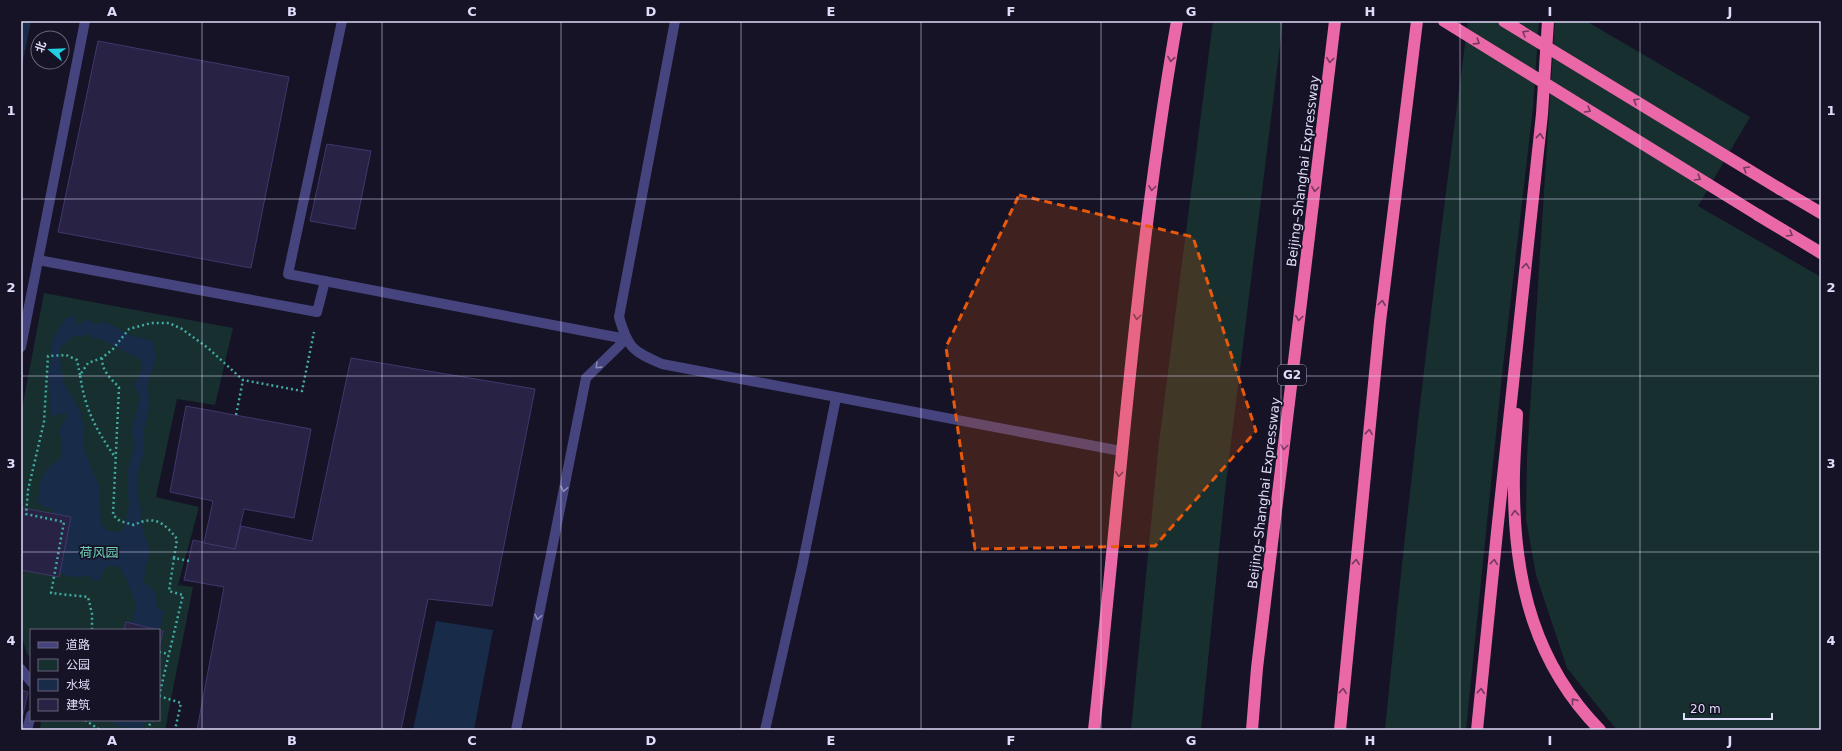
<svg xmlns="http://www.w3.org/2000/svg" width="1842" height="751" font-family="'DejaVu Sans','Noto Sans SC',sans-serif">
<style>
.green{fill:#172f2e}
.water{fill:#182c4a;fill-rule:evenodd}
.building{fill:#282244;stroke:#41376d}
.lines{fill:none;stroke-linecap:round;stroke-linejoin:round}
.path{stroke:#41aaa3;stroke-width:2.5;stroke-dasharray:2 3;stroke-linecap:butt}
.service{stroke:#46447e;stroke-width:10}
.minor{stroke:#46447e;stroke-width:10}
.motorway{stroke:#ea68a7;stroke-width:12}
.motorway-bridge{stroke:#ea68a7;stroke-width:12}
.oneway{stroke:#753960}
.oneway2{stroke:#8b88b6}
.marked{fill:#e8590c;fill-opacity:0.2;stroke:#e8590c;stroke-width:3;stroke-dasharray:8 5;stroke-linejoin:round}
.grid{fill:none;stroke:#e0dcfa;stroke-width:1;stroke-opacity:0.55}
.labels{text-anchor:middle;dominant-baseline:central;stroke-width:3.5;stroke-linejoin:round;paint-order:stroke}
.shield{fill:#161326;stroke:#a3a0ba;stroke-width:1}
.shield-label{font-size:12px;font-weight:bold;fill:#e0dcfa}
.street-label{font-size:13px;fill:#e0dcfa;stroke:#161326}
.park-label{font-size:13px;fill:#71d1b9;stroke:#161326}
.neatline{fill:none;stroke:#e0dcfa;stroke-width:1.5}
.grid-label{font-size:13px;text-anchor:middle;font-weight:bold;fill:#e0dcfa}
</style>
<rect width="100%" height="100%" fill="#161326"/>
<g class="green">
<path d="M1213 21H1283L1225 491 1201 730H1131L1159 442Z"/>
<path d="M1468 21H1539L1533 108 1502 375 1466 730H1385C1408 493 1437 257 1468 21Z"/>
<path d="M1555 21H1586L1750 117 1698 206 1821 277V730H1617L1567 668 1536 575 1526 519 1527 456Z"/>
<path d="M44 293 233 328 215 405 177 399 156 497 199 507 178 585 193 587 165 730H51L40 728 41 720H159V630H31V658L27 654 21 634V414Z"/>
</g>
<g class="water">
<path d="M21 21H31L21 70Z"/>
<path d="M76 315 75 324 81 325 83 320 91 321 96 325 104 321 130 335 153 341 156 360 147 385 150 404 144 429V451L138 473 137 491 141 510V525L150 550 143 581 155 592 157 608 163 611 162 622 159 630H130L136 606 126 578 120 568 112 565 104 569 100 580 93 581 89 576 71 577 42 567 53 510 42 506 38 502C40 478 41 471 62 458V439L59 432 67 416 64 413 51 417 48 374 52 362V341L64 319ZM90 334 94 339H100L141 360 142 370 134 384 140 398 131 432 135 444 127 474 129 503 125 527 120 532 106 530 101 523 99 486 83 446V423L80 410 64 384 60 359V348L75 335 81 337Z"/>
<path d="M436 621 493 630 474 730H413Z"/>
<path d="M113 720H147L141 729 115 726Z"/>
</g>
<g class="building">
<path d="M98 41 289 77 251 268 58 232Z"/>
<path d="M327 144 371 151 355 229 310 221Z"/>
<path d="M351 358 535 389 492 606 428 599 401 730H197L224 587 184 580 193 540 235 549 241 526 312 541Z"/>
<path d="M186 406 311 429 294 518 244 509 235 549 204 543 213 501 170 492Z"/>
<path d="M23 508 71 517 59 577 21 570V520Z"/>
<path d="M126 622 163 631 159 647V630H124Z"/>
<path d="M21 690 28 692 21 723Z"/>
</g>
<g class="lines">
<g class="path">
<path d="M102 358 88 363 80 375C85 409 95 428 115 457"/>
<path d="M80 375 77 360 66 355 48 356 44 422 28 490 26 514 64 522 51 593 88 597 92 614V630"/>
<path d="M236 415 243 380"/>
<path d="M174 558 177 539C164 522 154 515 134 525L120 521 113 515 119 387C110 378 102 371 102 358L113 349 129 329 151 323H169L182 329 208 348 243 380 302 391 314 332"/>
<path d="M159 652 169 654"/>
<path d="M159 696 183 595 169 591 174 558 189 561"/>
<path d="M159 696 181 703 175 730"/>
<path d="M85 720 100 730"/>
<path d="M147 730 152 720"/>
</g>
<g class="service">
<path d="M342 21 288 274 626 339"/>
<path d="M675 21 619 317C628 348 632 351 662 364L1121 451"/>
<path d="M21 347 85 21"/>
<path d="M21 669 31 682"/>
<path d="M27 730 31 715"/>
<path d="M516 730 586 378 626 339"/>
<path d="M765 730 802 567 836 398"/>
</g>
<path class="minor" d="M38 260 317 312 325 281"/>
<g class="motorway">
<path d="M1780 189 1821 213"/>
<path d="M1758 215 1821 253"/>
<path d="M1517 414C1516 440 1513 467 1514 493 1515 583 1535 664 1600 730"/>
<path d="M1094 730C1120 494 1136 255 1177 21"/>
<path d="M1252 730 1257 668 1335 21"/>
<path d="M1340 730 1380 322 1417 21"/>
<path d="M1477 730 1497 532 1542 114 1548 21"/>
</g>
<g class="motorway-bridge">
<path d="M1444 21 1758 215"/>
<path d="M1504 21 1780 189"/>
</g>
</g>
<defs><path id="oneway-chevron" d="M-2-3.5L2.5 0L-2 3.5" fill="none" stroke-width="1.6" stroke-linecap="round" stroke-linejoin="round"/></defs>
<g class="oneway">
<use href="#oneway-chevron" transform="translate(1525 33) rotate(-149)"/>
<use href="#oneway-chevron" transform="translate(1477 42) rotate(33)"/>
<use href="#oneway-chevron" transform="translate(1171 59) rotate(100)"/>
<use href="#oneway-chevron" transform="translate(1330 60) rotate(97)"/>
<use href="#oneway-chevron" transform="translate(1636 101) rotate(-149)"/>
<use href="#oneway-chevron" transform="translate(1588 110) rotate(31)"/>
<use href="#oneway-chevron" transform="translate(1540 136) rotate(-84)"/>
<use href="#oneway-chevron" transform="translate(1746 169) rotate(-149)"/>
<use href="#oneway-chevron" transform="translate(1698 178) rotate(31)"/>
<use href="#oneway-chevron" transform="translate(1152 188) rotate(97)"/>
<use href="#oneway-chevron" transform="translate(1315 189) rotate(97)"/>
<use href="#oneway-chevron" transform="translate(1790 234) rotate(31)"/>
<use href="#oneway-chevron" transform="translate(1526 266) rotate(-84)"/>
<use href="#oneway-chevron" transform="translate(1382 303) rotate(-83)"/>
<use href="#oneway-chevron" transform="translate(1137 317) rotate(97)"/>
<use href="#oneway-chevron" transform="translate(1299 318) rotate(97)"/>
<use href="#oneway-chevron" transform="translate(1369 432) rotate(-84)"/>
<use href="#oneway-chevron" transform="translate(1284 447) rotate(97)"/>
<use href="#oneway-chevron" transform="translate(1119 474) rotate(95)"/>
<use href="#oneway-chevron" transform="translate(1515 513) rotate(-93)"/>
<use href="#oneway-chevron" transform="translate(1356 562) rotate(-84)"/>
<use href="#oneway-chevron" transform="translate(1494 562) rotate(-84)"/>
<use href="#oneway-chevron" transform="translate(1343 691) rotate(-84)"/>
<use href="#oneway-chevron" transform="translate(1481 691) rotate(-84)"/>
<use href="#oneway-chevron" transform="translate(1574 701) rotate(-128)"/>
</g>
<g class="oneway2">
<use href="#oneway-chevron" transform="translate(598 366) rotate(136)"/>
<use href="#oneway-chevron" transform="translate(564 489) rotate(101)"/>
<use href="#oneway-chevron" transform="translate(538 617) rotate(101)"/>
</g>
<path class="marked" d="M1019 195 1193 237 1256 431 1155 546 975 549 946 347Z"/>
<path class="grid" d="M202 21V730M382 21V730M561 21V730M741 21V730M921 21V730M1101 21V730M1281 21V730M1460 21V730M1640 21V730M21 199H1821M21 376H1821M21 552H1821"/>
<g class="labels">
<rect class="shield" x="1278" y="365" width="28" height="20" rx="3"/>
<g class="shield-label">
<text x="1292" y="375">G2</text>
</g>
<g class="street-label">
<text transform="translate(1303 171) rotate(-83)">Beijing–Shanghai Expressway</text>
<text transform="translate(1264 493) rotate(-83)">Beijing–Shanghai Expressway</text>
</g>
<g class="park-label">
<text x="99" y="552">荷风园</text>
</g>
</g>
<rect width="1842" height="751" fill="none" stroke="#161326" stroke-width="44"/>
<rect x="30" y="629" width="130" height="92" fill="#161326" stroke="#67637b"/>
<rect x="38" y="642" width="20" height="6" fill="#46447e" stroke="#67637b"/>
<text x="66" y="649" font-size="12" fill="#e0dcfa">道路</text>
<rect x="38" y="659" width="20" height="12" fill="#172f2e" stroke="#67637b"/>
<text x="66" y="669" font-size="12" fill="#e0dcfa">公园</text>
<rect x="38" y="679" width="20" height="12" fill="#182c4a" stroke="#67637b"/>
<text x="66" y="689" font-size="12" fill="#e0dcfa">水域</text>
<rect x="38" y="699" width="20" height="12" fill="#282244" stroke="#67637b"/>
<text x="66" y="709" font-size="12" fill="#e0dcfa">建筑</text>
<g transform="translate(50 50) rotate(289)"><circle r="19" fill="#161326" stroke="#67637b"/>
<path d="M0-3L7 15L0 10L-7 15Z" fill="#22cfe0"/>
<text y="-6" font-size="11" font-weight="bold" text-anchor="middle" fill="#e0dcfa">北</text>
</g>
<path d="M1684 713v6h88v-6" fill="none" stroke="#e0dcfa" stroke-width="2"/>
<text x="1690" y="713" font-size="12" fill="#e0dcfa" stroke="#161326" stroke-width="3" paint-order="stroke">20 m</text>
<rect x="22" y="22" width="1798" height="707" class="neatline"/>
<g class="grid-label">
<text x="112" y="16">A</text>
<text x="292" y="16">B</text>
<text x="472" y="16">C</text>
<text x="651" y="16">D</text>
<text x="831" y="16">E</text>
<text x="1011" y="16">F</text>
<text x="1191" y="16">G</text>
<text x="1370" y="16">H</text>
<text x="1550" y="16">I</text>
<text x="1730" y="16">J</text>
<text x="11" y="115">1</text>
<text x="1831" y="115">1</text>
<text x="11" y="292">2</text>
<text x="1831" y="292">2</text>
<text x="11" y="468">3</text>
<text x="1831" y="468">3</text>
<text x="11" y="645">4</text>
<text x="1831" y="645">4</text>
<text x="112" y="745">A</text>
<text x="292" y="745">B</text>
<text x="472" y="745">C</text>
<text x="651" y="745">D</text>
<text x="831" y="745">E</text>
<text x="1011" y="745">F</text>
<text x="1191" y="745">G</text>
<text x="1370" y="745">H</text>
<text x="1550" y="745">I</text>
<text x="1730" y="745">J</text>
</g>
</svg>
